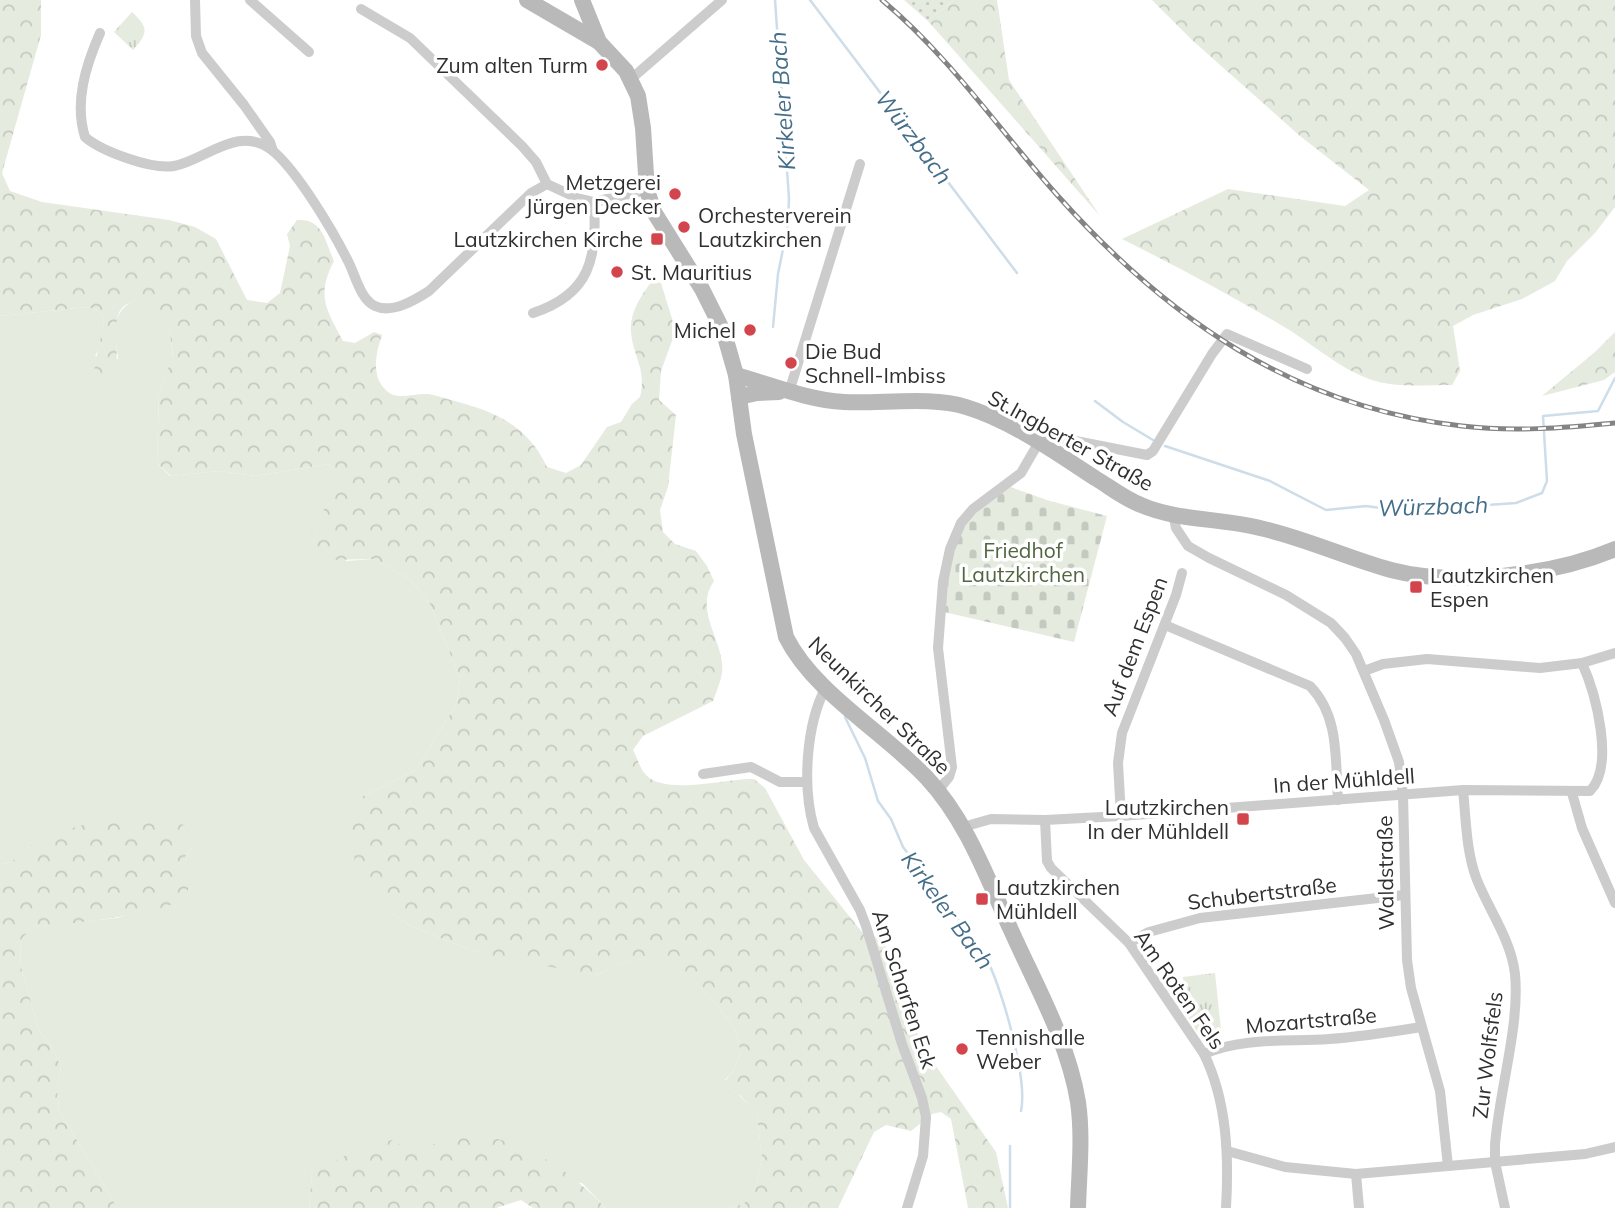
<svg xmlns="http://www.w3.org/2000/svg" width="1615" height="1208" font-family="Mulish,sans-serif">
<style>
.grass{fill:#e5ebdf}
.forest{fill:url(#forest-crowns)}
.cemetery{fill:url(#cemetery-stones)}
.park{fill:url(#park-tufts)}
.garden{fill:url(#garden-dots)}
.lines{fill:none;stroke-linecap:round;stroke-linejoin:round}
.stream{stroke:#cddde9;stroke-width:2.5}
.street{stroke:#ccc;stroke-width:10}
.secondary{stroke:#b9b9b9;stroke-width:16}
.rail-casing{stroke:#848484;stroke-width:5}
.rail{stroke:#fff;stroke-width:2.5;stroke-dasharray:8;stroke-linecap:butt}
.poi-dot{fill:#d3454d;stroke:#fff;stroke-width:2.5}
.labels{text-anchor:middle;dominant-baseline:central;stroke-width:7;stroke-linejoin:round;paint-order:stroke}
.poi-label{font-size:21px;fill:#2f2f2f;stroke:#fff;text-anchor:start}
.street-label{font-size:21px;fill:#2f2f2f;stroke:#fff}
.park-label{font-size:21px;fill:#526741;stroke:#fff}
.water-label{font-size:23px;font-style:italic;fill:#456e89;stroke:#fff}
</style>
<defs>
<pattern id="forest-crowns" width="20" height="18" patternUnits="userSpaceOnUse" patternTransform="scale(1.75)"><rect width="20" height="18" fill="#e5ebdf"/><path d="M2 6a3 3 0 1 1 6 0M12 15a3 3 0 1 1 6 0" fill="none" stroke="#c5cac0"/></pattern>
<pattern id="cemetery-stones" width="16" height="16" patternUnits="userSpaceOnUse" patternTransform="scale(1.75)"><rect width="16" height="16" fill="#e5ebdf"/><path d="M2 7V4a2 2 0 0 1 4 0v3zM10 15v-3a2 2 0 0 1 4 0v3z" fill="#c5cac0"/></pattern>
<pattern id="park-tufts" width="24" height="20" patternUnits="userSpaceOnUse" patternTransform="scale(1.75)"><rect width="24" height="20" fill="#e5ebdf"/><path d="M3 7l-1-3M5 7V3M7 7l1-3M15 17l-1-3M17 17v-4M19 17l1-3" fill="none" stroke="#c5cac0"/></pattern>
<pattern id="garden-dots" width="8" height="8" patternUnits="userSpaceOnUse" patternTransform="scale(1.75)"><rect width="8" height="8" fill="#e5ebdf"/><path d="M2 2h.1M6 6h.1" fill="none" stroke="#c5cac0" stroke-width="1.8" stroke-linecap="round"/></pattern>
</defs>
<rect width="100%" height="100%" fill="#fff"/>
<path class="grass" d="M133 301 169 326 173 357 159 391 157 463 170 476 219 471 255 476 329 464 341 476V489L323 510 346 561 373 559 410 579 429 602 460 678 457 703 416 770 361 797 387 910 413 927 473 951 598 975C646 942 686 966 718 1007 723 1014 730 1021 734 1028 738 1035 739 1046 741 1054L732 1072 725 1080 757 1114 762 1158 756 1185 745 1204 727 1208H606L582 1183 312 1172 309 1208H114V1202L59 1110 57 1088 61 1067 51 1045 39 1031 21 967 20 941 32 927 117 918 142 911 188 885 185 857 193 846 29 847C20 856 13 865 0 864V316L88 307 98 311 104 319 101 345 95 356 118 359C116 336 109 314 133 301Z"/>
<g class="forest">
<path d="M0 0H41V35L2 173 10 191 42 202 169 220 195 227 216 239 247 300 267 303 280 293 290 246 287 234 297 220C323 218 325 241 334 261 316 296 326 309 343 341L355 343 374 332 382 335C375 355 370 381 391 394 401 399 417 393 428 394 437 395 446 399 455 401 496 412 528 426 547 467L566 473 581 465 607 427 621 422 632 404 640 397C647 369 633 357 631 332 629 314 641 295 652 281L661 283 674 325 673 338 661 371 659 400 676 415 668 487 660 510 663 532 675 544 696 551 707 566 714 581C695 609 719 635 722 663 724 675 717 690 713 701L643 736 633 750C637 757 640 769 646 775 666 796 727 778 754 779L765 788 804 860 862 932 881 939 906 979 910 1014 924 1049 996 1152 1008 1208H968L951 1119 941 1112 932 1114 911 1131 886 1125 874 1132 838 1208H727L744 1204 756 1185 762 1158 757 1115 740 1095 727 1091 725 1081 732 1072 741 1054C739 1046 738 1035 734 1028 730 1021 723 1014 718 1007 686 967 646 942 598 975L515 961 473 951 413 927 387 910 356 875 351 824 361 797 416 770 457 703 460 678 429 602 410 579 373 559 328 560C323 556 314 549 311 544 304 529 332 499 341 489L340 476 329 464 255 476 219 471 171 476 157 463 159 391 173 356 169 327 133 302C130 303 126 304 123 307 108 321 125 360 110 384L102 383 94 372C96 354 102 338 104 319L98 311 88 307 0 316Z"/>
<path d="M954 0H997L1009 80 1100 216 928 21Z"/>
<path d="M1152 0H1615V207L1595 233 1567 261 1555 281 1522 299 1473 315 1453 326 1460 371 1452 385C1427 385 1396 388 1372 380 1340 369 1314 345 1286 328 1232 296 1178 267 1122 239L1228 189 1345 206 1369 190 1300 136 1192 40Z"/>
<path d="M1615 332V372L1604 380 1542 396 1595 352Z"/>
<path d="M144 814 184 825 194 835 193 846 185 857C186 868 192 885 186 895 173 915 59 925 32 927L20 941 21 967 39 1031 51 1045 61 1067 57 1088 59 1110 114 1202V1208H0V864C16 865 20 852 32 845 67 826 105 818 144 814Z"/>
<path d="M468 1136C478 1138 490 1137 501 1140 541 1150 578 1179 606 1208H533L521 1200 496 1208H309L312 1172 359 1149 392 1140 408 1150Z"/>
</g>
<path class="cemetery" d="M1010 487 1050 501 1107 516 1074 642 944 612C948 582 950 542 971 518 982 506 997 497 1010 487Z"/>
<g class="park">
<path d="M132 12C149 28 148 33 133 50L114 32Z"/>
<path d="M1215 973 1221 1030 1219 1038 1205 1040 1201 1038 1174 994 1184 989 1183 977Z"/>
</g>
<path class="garden" d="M904 0H954L928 21Z"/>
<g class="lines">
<g class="stream">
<path d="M810 0 1017 273"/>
<path d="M773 327 778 274 788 224 789 198 775 0"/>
<path d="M1095 401 1123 422 1153 440"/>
<path d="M1165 446 1270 481 1326 510 1366 506 1388 509 1444 508 1516 503 1542 493 1547 481 1543 416 1598 411 1615 378"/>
<path d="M845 717 865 758 878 801 891 819 903 847 984 954C1001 983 1028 1079 1021 1111"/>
<path d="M1010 1146V1208"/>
</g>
<g class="street">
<path d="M195 0 196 36 202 53 244 105 270 142 273 151"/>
<path d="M250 0 309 52"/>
<path d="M361 9 410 38 522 146 536 162 547 184"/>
<path d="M100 33C86 65 74 102 85 137 101 151 152 170 174 166 206 160 239 123 273 151 298 172 333 231 348 261 355 274 360 299 375 306 392 314 415 300 429 291L531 193 547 184"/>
<path d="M631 79 722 0"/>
<path d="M547 184 577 198 594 202 647 190"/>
<path d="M533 313C591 294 597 258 594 202"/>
<path d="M789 392 860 164"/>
<path d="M1029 435 1040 434 1147 455 1153 451 1212 354 1227 334 1307 369"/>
<path d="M1173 514 1176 528 1188 546 1209 558 1286 595 1331 623 1345 638 1356 654 1384 720 1399 762 1403 795 1407 960 1411 988 1440 1091 1448 1166"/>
<path d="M1165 625 1310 686C1340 717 1335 760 1338 800"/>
<path d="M1364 671 1383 664 1427 659 1540 668 1582 663 1615 653"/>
<path d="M826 687C806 724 802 787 814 828L860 910 866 926 902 1044 922 1098 926 1117 923 1156 907 1208"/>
<path d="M703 774 751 767 780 782H806"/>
<path d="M1463 790C1466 819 1466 852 1477 880 1490 912 1511 940 1515 974 1520 1026 1499 1091 1495 1145V1162L1505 1208"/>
<path d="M938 791 949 777 952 767 938 648 943 582 950 549 961 523 973 509 1021 473 1039 442"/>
<path d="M1572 793 1582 828 1615 903"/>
<path d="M1121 816 1118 763 1122 733 1176 595 1182 573"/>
<path d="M1045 820 1047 861 1051 868 1129 943 1204 1054C1227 1101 1229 1156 1226 1208"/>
<path d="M963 827 991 819 1045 820 1121 816 1463 790 1590 791C1615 766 1596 694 1582 663"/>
<path d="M1129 943 1149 932 1200 918 1404 895"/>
<path d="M1204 1054C1242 1037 1289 1042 1329 1039 1360 1037 1391 1032 1421 1027"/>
<path d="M1227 1151 1285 1167 1356 1174 1585 1154 1615 1147"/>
<path d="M1356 1174 1359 1208"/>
</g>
<g class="secondary">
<path d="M527 0 599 42"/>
<path d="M582 0 599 42 626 71 638 96 643 128 647 190 654 212 702 289 724 333 736 375 744 434 786 637C814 693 884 732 927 778 967 821 987 878 1011 930 1036 986 1068 1041 1078 1102 1083 1137 1079 1173 1078 1208"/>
<path d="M736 375C772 385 807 400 844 402 880 404 932 396 966 407 1012 421 1055 452 1095 478 1110 487 1125 499 1141 505 1178 521 1221 518 1260 528 1305 538 1347 558 1391 570 1456 587 1554 575 1615 549"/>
<path d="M739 397 757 393 779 392"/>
</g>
<defs>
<path id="rail" d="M882 0C950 57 999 130 1058 196 1168 319 1294 407 1462 426 1513 432 1564 428 1615 423"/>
</defs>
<use href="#rail" class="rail-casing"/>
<use href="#rail" class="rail"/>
</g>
<g class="poi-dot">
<circle cx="602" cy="65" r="7"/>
<circle cx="675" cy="194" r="7"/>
<circle cx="684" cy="227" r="7"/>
<rect x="650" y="232" width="14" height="14" rx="3.5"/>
<circle cx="617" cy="272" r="7"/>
<circle cx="750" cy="330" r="7"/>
<circle cx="791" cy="363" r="7"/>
<rect x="1409" y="580" width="14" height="14" rx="3.5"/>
<rect x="1236" y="812" width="14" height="14" rx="3.5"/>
<rect x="975" y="892" width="14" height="14" rx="3.5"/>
<circle cx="962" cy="1049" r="7"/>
</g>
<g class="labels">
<g class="poi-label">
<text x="588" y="65" text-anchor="end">Zum alten Turm</text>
<text x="661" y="182" text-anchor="end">Metzgerei<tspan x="661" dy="24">Jürgen Decker</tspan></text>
<text x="698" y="215">Orchesterverein<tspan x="698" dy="24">Lautzkirchen</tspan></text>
<text x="643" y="239" text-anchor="end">Lautzkirchen Kirche</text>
<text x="631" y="272">St. Mauritius</text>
<text x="736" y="330" text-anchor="end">Michel</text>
<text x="805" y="351">Die Bud<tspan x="805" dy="24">Schnell-Imbiss</tspan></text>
<text x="1430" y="575">Lautzkirchen<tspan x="1430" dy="24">Espen</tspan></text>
<text x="1229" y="807" text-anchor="end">Lautzkirchen<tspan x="1229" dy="24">In der Mühldell</tspan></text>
<text x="996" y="887">Lautzkirchen<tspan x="996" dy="24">Mühldell</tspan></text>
<text x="976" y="1037">Tennishalle<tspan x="976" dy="24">Weber</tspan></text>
</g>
<g class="street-label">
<text transform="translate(1071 440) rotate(29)">St.Ingberter Straße</text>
<text transform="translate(1134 646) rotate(-69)">Auf dem Espen</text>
<text transform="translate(880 705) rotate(44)">Neunkircher Straße</text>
<text transform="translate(1344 780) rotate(-4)">In der Mühldell</text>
<text transform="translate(1385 873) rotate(-91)">Waldstraße</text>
<text transform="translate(1262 893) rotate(-7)">Schubertstraße</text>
<text transform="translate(905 989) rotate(72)">Am Scharfen Eck</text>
<text transform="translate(1180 989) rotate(55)">Am Roten Fels</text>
<text transform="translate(1311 1020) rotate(-5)">Mozartstraße</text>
<text transform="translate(1487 1055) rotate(-83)">Zur Wolfsfels</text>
</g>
<g class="park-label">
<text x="1023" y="550">Friedhof<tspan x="1023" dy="24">Lautzkirchen</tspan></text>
</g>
<g class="water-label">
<text transform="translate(782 101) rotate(-94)">Kirkeler Bach</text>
<text transform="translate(914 137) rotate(53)">Würzbach</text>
<text transform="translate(1433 506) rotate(-2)">Würzbach</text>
<text transform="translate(948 910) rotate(54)">Kirkeler Bach</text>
</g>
</g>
</svg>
